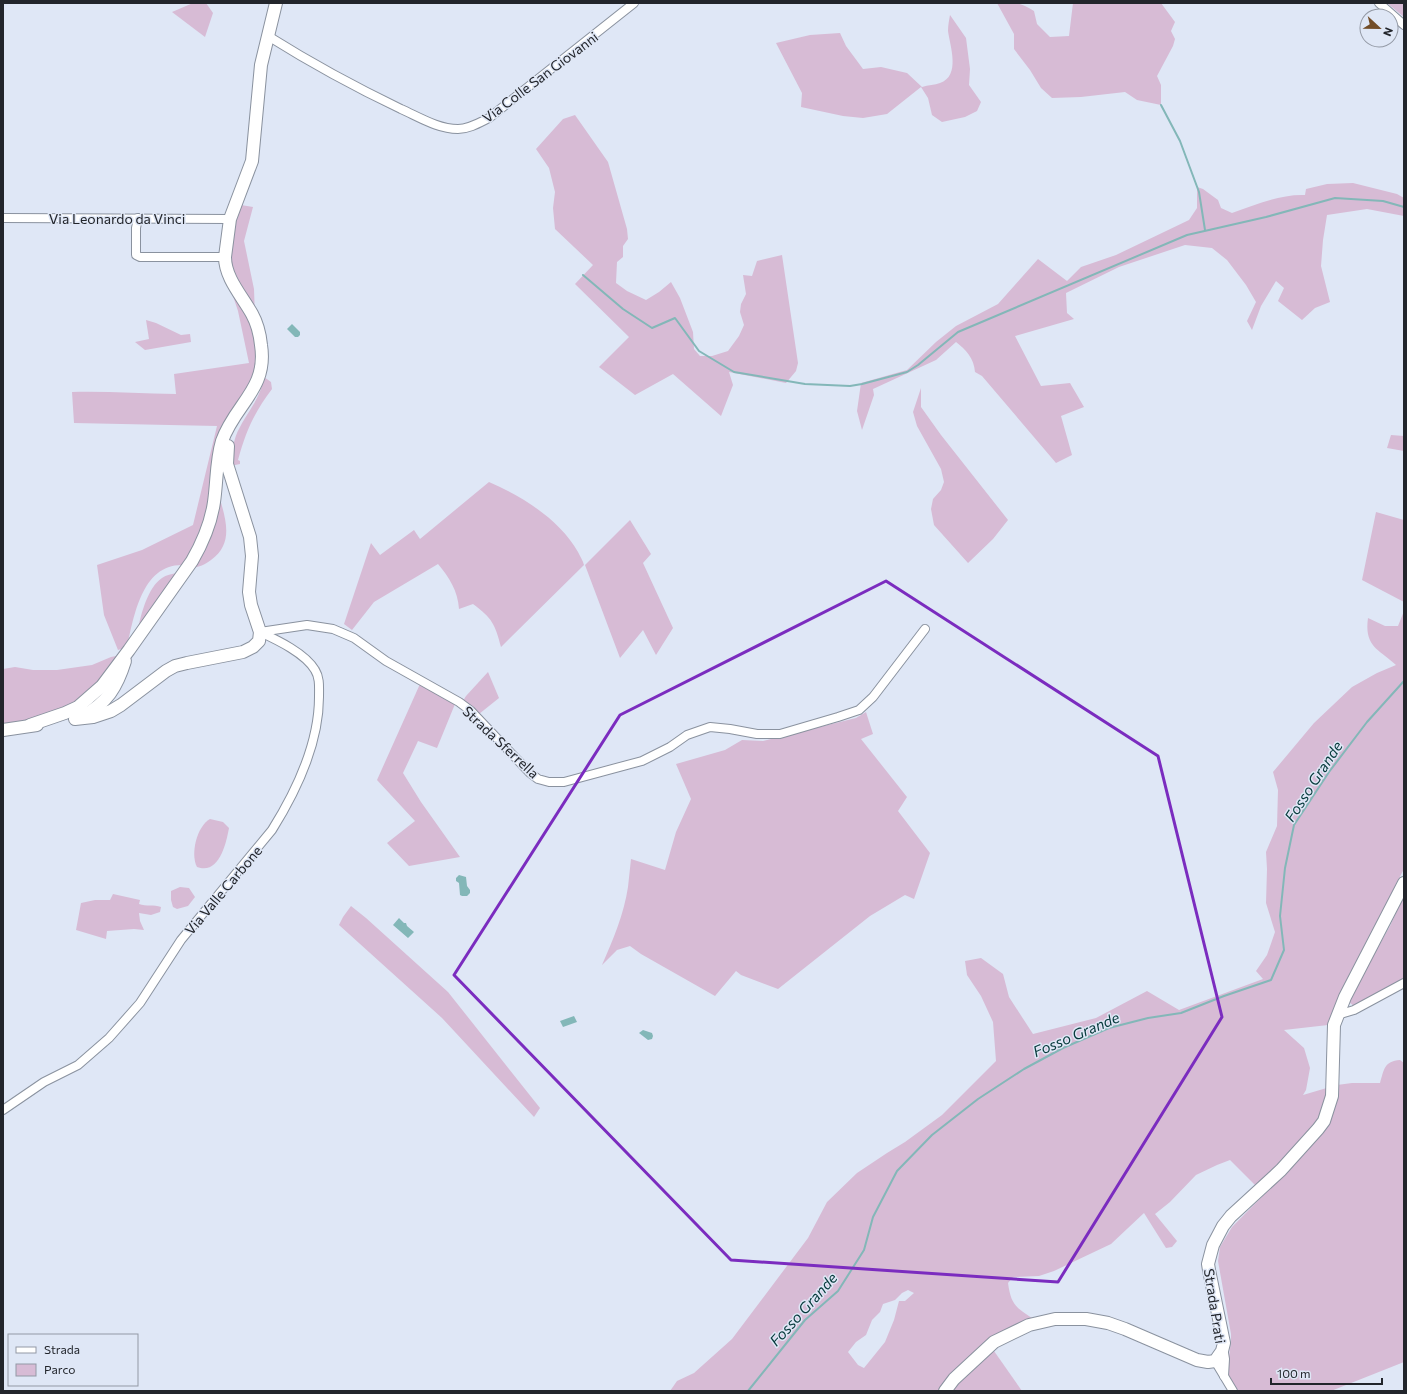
<svg xmlns="http://www.w3.org/2000/svg" width="1407" height="1394" font-family="Commissioner,sans-serif">
<style>
.green{fill:#d7bbd5;fill-rule:evenodd}
.water{fill:#83b7b8}
.lines{fill:none;stroke-linecap:round;stroke-linejoin:round}
.stream{stroke:#83b7b8;stroke-width:2}
.street-casing{stroke:#8a929f;stroke-width:10}
.secondary-casing{stroke:#8a929f;stroke-width:14}
.street{stroke:#fff;stroke-width:8}
.secondary{stroke:#fff;stroke-width:12}
.marked{fill:none;stroke:#7b2cbf;stroke-width:3;stroke-linejoin:round}
.labels{text-anchor:middle;dominant-baseline:central;stroke-width:3;stroke-linejoin:round;paint-order:stroke}
.street-label{font-size:14px;fill:#22252b;stroke:#dfe7f6}
.water-label{font-size:15px;font-style:italic;fill:#06393b;stroke:#dfe7f6}
</style>
<rect width="100%" height="100%" fill="#dfe7f6"/>
<g class="green">
<path d="M193 3H206L213 13 205 37 172 12Z"/>
<path d="M997 3C1015 3 1018 1 1034 11L1037 24 1050 37 1069 36 1073 3H1161L1175 22 1171 31 1175 39 1173 46 1157 76 1161 85V105L1137 100 1125 92 1081 97 1052 98 1041 88 1030 70 1014 49V34Z"/>
<path d="M1387 3H1404V17Z"/>
<path d="M950 15 966 38 970 69 969 85 981 102 977 111 965 117 942 122 932 115 928 98 921 87 887 114 863 118 843 116 801 107 802 93 776 43 810 35 840 33 846 46 863 69 881 67 907 73 922 87C928 85 935 85 940 83 961 76 950 46 948 31 948 26 949 20 950 15Z"/>
<path d="M575 115 608 162 627 229 628 239 623 246V257L617 262 616 283 627 291 646 300 659 292 671 282 680 298 693 332 694 349 700 356H712L728 351 739 336 744 325 740 312 741 304 746 294 743 275 752 276 757 261 782 255 798 363 796 371 786 383 729 372 733 385 721 416 673 374 635 395 599 367 629 337 575 284 593 265 555 229 553 208 555 192 549 168 536 149 563 119Z"/>
<path d="M1353 183 1397 194 1404 198V216L1367 209 1327 215 1323 240 1321 266 1330 302 1315 308 1302 320 1278 301 1284 288 1276 281 1261 306 1252 330 1247 321 1256 302 1246 285 1227 260 1212 248 1185 245 1119 267 1066 293 1067 313 1074 319 1015 336 1041 386 1070 383 1084 407 1061 416 1072 455 1056 463 982 376 975 372C974 358 966 350 956 342L936 360 873 389 874 395 862 430 857 411 861 383 907 370 936 342 956 326 998 304 1038 259 1067 281 1081 267 1116 255 1189 220 1197 208V187L1203 189 1218 200 1221 208 1232 213C1255 205 1280 194 1305 195L1306 189 1327 184Z"/>
<path d="M241 205 253 207 244 241 254 289 256 346 258 365 255 376 224 426 206 519 195 546 183 565C142 564 134 616 127 647L118 650 104 615 97 565 142 550 193 525 217 426 74 423 72 392C107 391 141 394 176 394L174 374 249 363 238 311 228 281 222 254Z"/>
<path d="M146 320 156 323 181 335 190 334 191 342 145 350 135 342 149 339Z"/>
<path d="M264 377 271 382 272 389C254 413 246 431 238 460L240 461V464L230 466C232 453 233 439 240 427 250 408 260 399 264 377Z"/>
<path d="M921 388V407L941 435 1008 520 993 539 968 563 934 525 931 509 933 499 941 490 944 482 941 469 917 426 913 412Z"/>
<path d="M1391 435 1404 436V451L1387 448Z"/>
<path d="M489 482C522 496 560 520 578 552 580 556 583 561 584 565L501 647C495 624 492 618 473 604L459 609C458 591 449 577 438 564L374 602 352 630 344 624 371 543 380 555 414 530 420 539Z"/>
<path d="M219 495C225 518 235 543 211 560 204 565 200 567 191 568Z"/>
<path d="M1376 512 1404 520V604V602L1362 580Z"/>
<path d="M630 520 651 554 643 563 673 628 656 655 643 630 620 658 585 565Z"/>
<path d="M177 573 138 629C141 614 148 587 162 578 166 575 172 574 177 573Z"/>
<path d="M1404 611V869L1396 884 1383 918 1328 1025 1284 1030 1304 1048 1310 1068 1306 1090 1303 1095 1330 1087 1320 1114 1311 1130 1258 1188 1230 1160 1217 1165 1196 1175 1170 1202 1155 1214 1177 1241 1172 1247 1166 1248 1144 1213 1111 1244 1054 1271 1039 1276 1013 1277 1008 1283C1011 1304 1015 1307 1032 1318L957 1368 939 1391H670L677 1381 694 1373 732 1339 808 1238 827 1202 857 1173 887 1153 905 1142 942 1115 996 1061 993 1022 981 996 967 975 965 961 981 958 1003 974 1009 997 1033 1034 1096 1018 1147 991 1179 1010 1263 979 1256 971 1267 955 1275 932 1266 903 1267 869 1266 852 1277 826 1278 790 1273 772 1314 723 1352 687 1377 673 1396 665C1379 649 1364 647 1368 618L1385 626H1398ZM908 1290 914 1293 905 1301H899L894 1320 885 1342 864 1368 858 1365 848 1352 856 1342 866 1335 872 1320 880 1312 883 1304 895 1300 902 1293Z"/>
<path d="M121 655C109 670 98 685 83 696 61 714 30 721 3 726V669L15 667 33 670H57L92 665 111 657Z"/>
<path d="M488 672 499 698 479 714 463 701 466 696Z"/>
<path d="M420 684 455 704 437 748 418 741 403 773 421 802 460 857 409 866 387 843 415 821 377 780Z"/>
<path d="M866 712 873 734 861 739 907 797 898 811 930 853 914 899 905 895 870 916 778 989 741 975 736 971 715 996 641 954 630 946 617 950 602 965C613 940 624 914 628 887 629 878 630 868 631 859L665 870 676 832 691 799 676 764 725 750 742 740 763 741 856 718Z"/>
<path d="M210 819 223 822 229 828C226 844 219 875 197 867 190 854 197 826 210 819Z"/>
<path d="M180 887 189 888 195 897 188 906 177 909 173 907 171 900V891Z"/>
<path d="M113 894 140 900 139 904C146 907 154 904 161 907L160 912 151 915 139 913 140 921 144 930 134 929 107 931 106 939 76 930 81 903 95 900H110Z"/>
<path d="M1404 895V979L1354 1006 1350 1003 1349 999 1390 926Z"/>
<path d="M351 906 366 918 448 992 540 1108 534 1117 442 1018 339 925 343 917Z"/>
<path d="M1400 1060 1404 1063V1362L1331 1391H1238L1227 1372 1231 1341V1334L1218 1261 1220 1247 1232 1227 1301 1157 1319 1136 1332 1116 1336 1105 1337 1085 1352 1083H1380C1384 1070 1384 1061 1400 1060Z"/>
<path d="M994 1351 1022 1391H951L975 1366Z"/>
</g>
<g class="water">
<path d="M292 324 300 332V335L298 337H295L287 329Z"/>
<path d="M459 875 466 877 467 886 470 890V893L467 896H462L460 895 459 883 456 881V878Z"/>
<path d="M399 918 404 923H406L407 926 414 932 408 938 393 925Z"/>
<path d="M574 1016 577 1022 563 1027 560 1021Z"/>
<path d="M643 1030 652 1033 653 1036 652 1039 648 1040 639 1033Z"/>
</g>
<g class="lines">
<g class="stream">
<path d="M1161 105 1180 141 1199 192 1205 230"/>
<path d="M583 275 623 309 652 328 675 318 699 351 734 372 805 384 850 386 862 384 907 372 918 365 958 332 1187 235 1266 217 1335 198 1383 201 1404 207"/>
<path d="M748 1391 805 1320 838 1291 864 1250 873 1217 897 1171 932 1135 978 1099 1024 1069 1063 1048 1109 1028 1148 1018 1181 1013 1224 996 1271 980 1284 950 1280 916 1285 868 1294 825 1329 772 1367 722 1404 681"/>
</g>
<defs>
<g id="street">
<path d="M1379 3 1404 25"/>
<path d="M268 36C311 63 355 87 401 109 419 117 438 129 458 129 469 129 479 123 489 118L634 3"/>
<path d="M3 218 230 219"/>
<path d="M138 218 136 228V255L140 257H225"/>
<path d="M260 632 307 625 333 629 354 638 386 661 459 702 471 711 530 773 538 779 549 782H564L642 761 670 747 687 735 710 727 730 729 757 734H780L838 717 859 710 873 697 925 629"/>
<path d="M1337 1015 1354 1010 1404 983"/>
<path d="M3 1110 44 1082 78 1065 109 1038 140 1003 181 940 272 830C297 790 319 744 319 697 319 687 320 678 315 670 305 653 277 640 260 632"/>
<path d="M1223 1347 1225 1359 1224 1376"/>
<path d="M1215 1361 1233 1391"/>
</g>
<g id="secondary">
<path d="M83 716C107 703 117 687 125 661"/>
<path d="M75 719 93 717 111 711 121 705 166 671 175 666 187 663 243 652 253 647 259 641 260 632 251 605 249 592 252 556 250 537 227 464 228 446"/>
<path d="M30 725 65 713 78 707 102 686 129 650 192 561C203 542 211 523 214 502 217 482 216 461 222 441 235 404 268 389 261 345 260 335 257 323 252 314 242 296 225 278 225 257L230 219 252 161 261 65 276 3"/>
<path d="M3 730 37 725"/>
<path d="M945 1391 954 1379 994 1342 1029 1325 1055 1319H1086L1108 1323 1125 1329 1197 1360 1208 1362 1215 1361 1222 1351 1224 1343 1209 1270 1208 1264 1213 1245 1223 1226 1231 1216 1281 1170 1318 1129 1324 1121 1332 1096 1334 1025 1345 997 1404 883"/>
</g>
</defs>
<use href="#street" class="street-casing"/>
<use href="#secondary" class="secondary-casing"/>
<use href="#street" class="street"/>
<use href="#secondary" class="secondary"/>
</g>
<path class="marked" d="M886 581 1158 756 1222 1017 1058 1282 731 1260 454 975 620 715Z"/>
<g class="labels">
<g class="street-label">
<text transform="translate(540 77) rotate(-37)">Via Colle San Giovanni</text>
<text x="117" y="218">Via Leonardo da Vinci</text>
<text transform="translate(501 742) rotate(43)">Strada Sferrella</text>
<text transform="translate(223 890) rotate(-50)">Via Valle Carbone</text>
<text transform="translate(1215 1306) rotate(81)">Strada Prati</text>
</g>
<g class="water-label">
<text transform="translate(1313 781) rotate(-57)">Fosso Grande</text>
<text transform="translate(1076 1034) rotate(-23)">Fosso Grande</text>
<text transform="translate(803 1309) rotate(-48)">Fosso Grande</text>
</g>
</g>
<rect width="1407" height="1394" fill="none" stroke="#22252b" stroke-width="8"/>
<rect x="8" y="1334" width="130" height="52" fill="#dfe7f6" stroke="#9399a5"/>
<rect x="16" y="1347" width="20" height="6" fill="#ffffff" stroke="#9399a5"/>
<text x="44" y="1354" font-size="12" fill="#22252b">Strada</text>
<rect x="16" y="1364" width="20" height="12" fill="#d7bbd5" stroke="#9399a5"/>
<text x="44" y="1374" font-size="12" fill="#22252b">Parco</text>
<g transform="translate(1379 28) rotate(112)"><circle r="19" fill="#dfe7f6" stroke="#9399a5"/>
<path d="M0-3L7 15L0 10L-7 15Z" fill="#724d28"/>
<text y="-6" font-size="11" font-weight="bold" text-anchor="middle" fill="#22252b">N</text>
</g>
<path d="M1271 1378v6h111v-6" fill="none" stroke="#22252b" stroke-width="2"/>
<text x="1277" y="1378" font-size="12" fill="#22252b" stroke="#dfe7f6" stroke-width="3" paint-order="stroke">100 m</text>
</svg>
